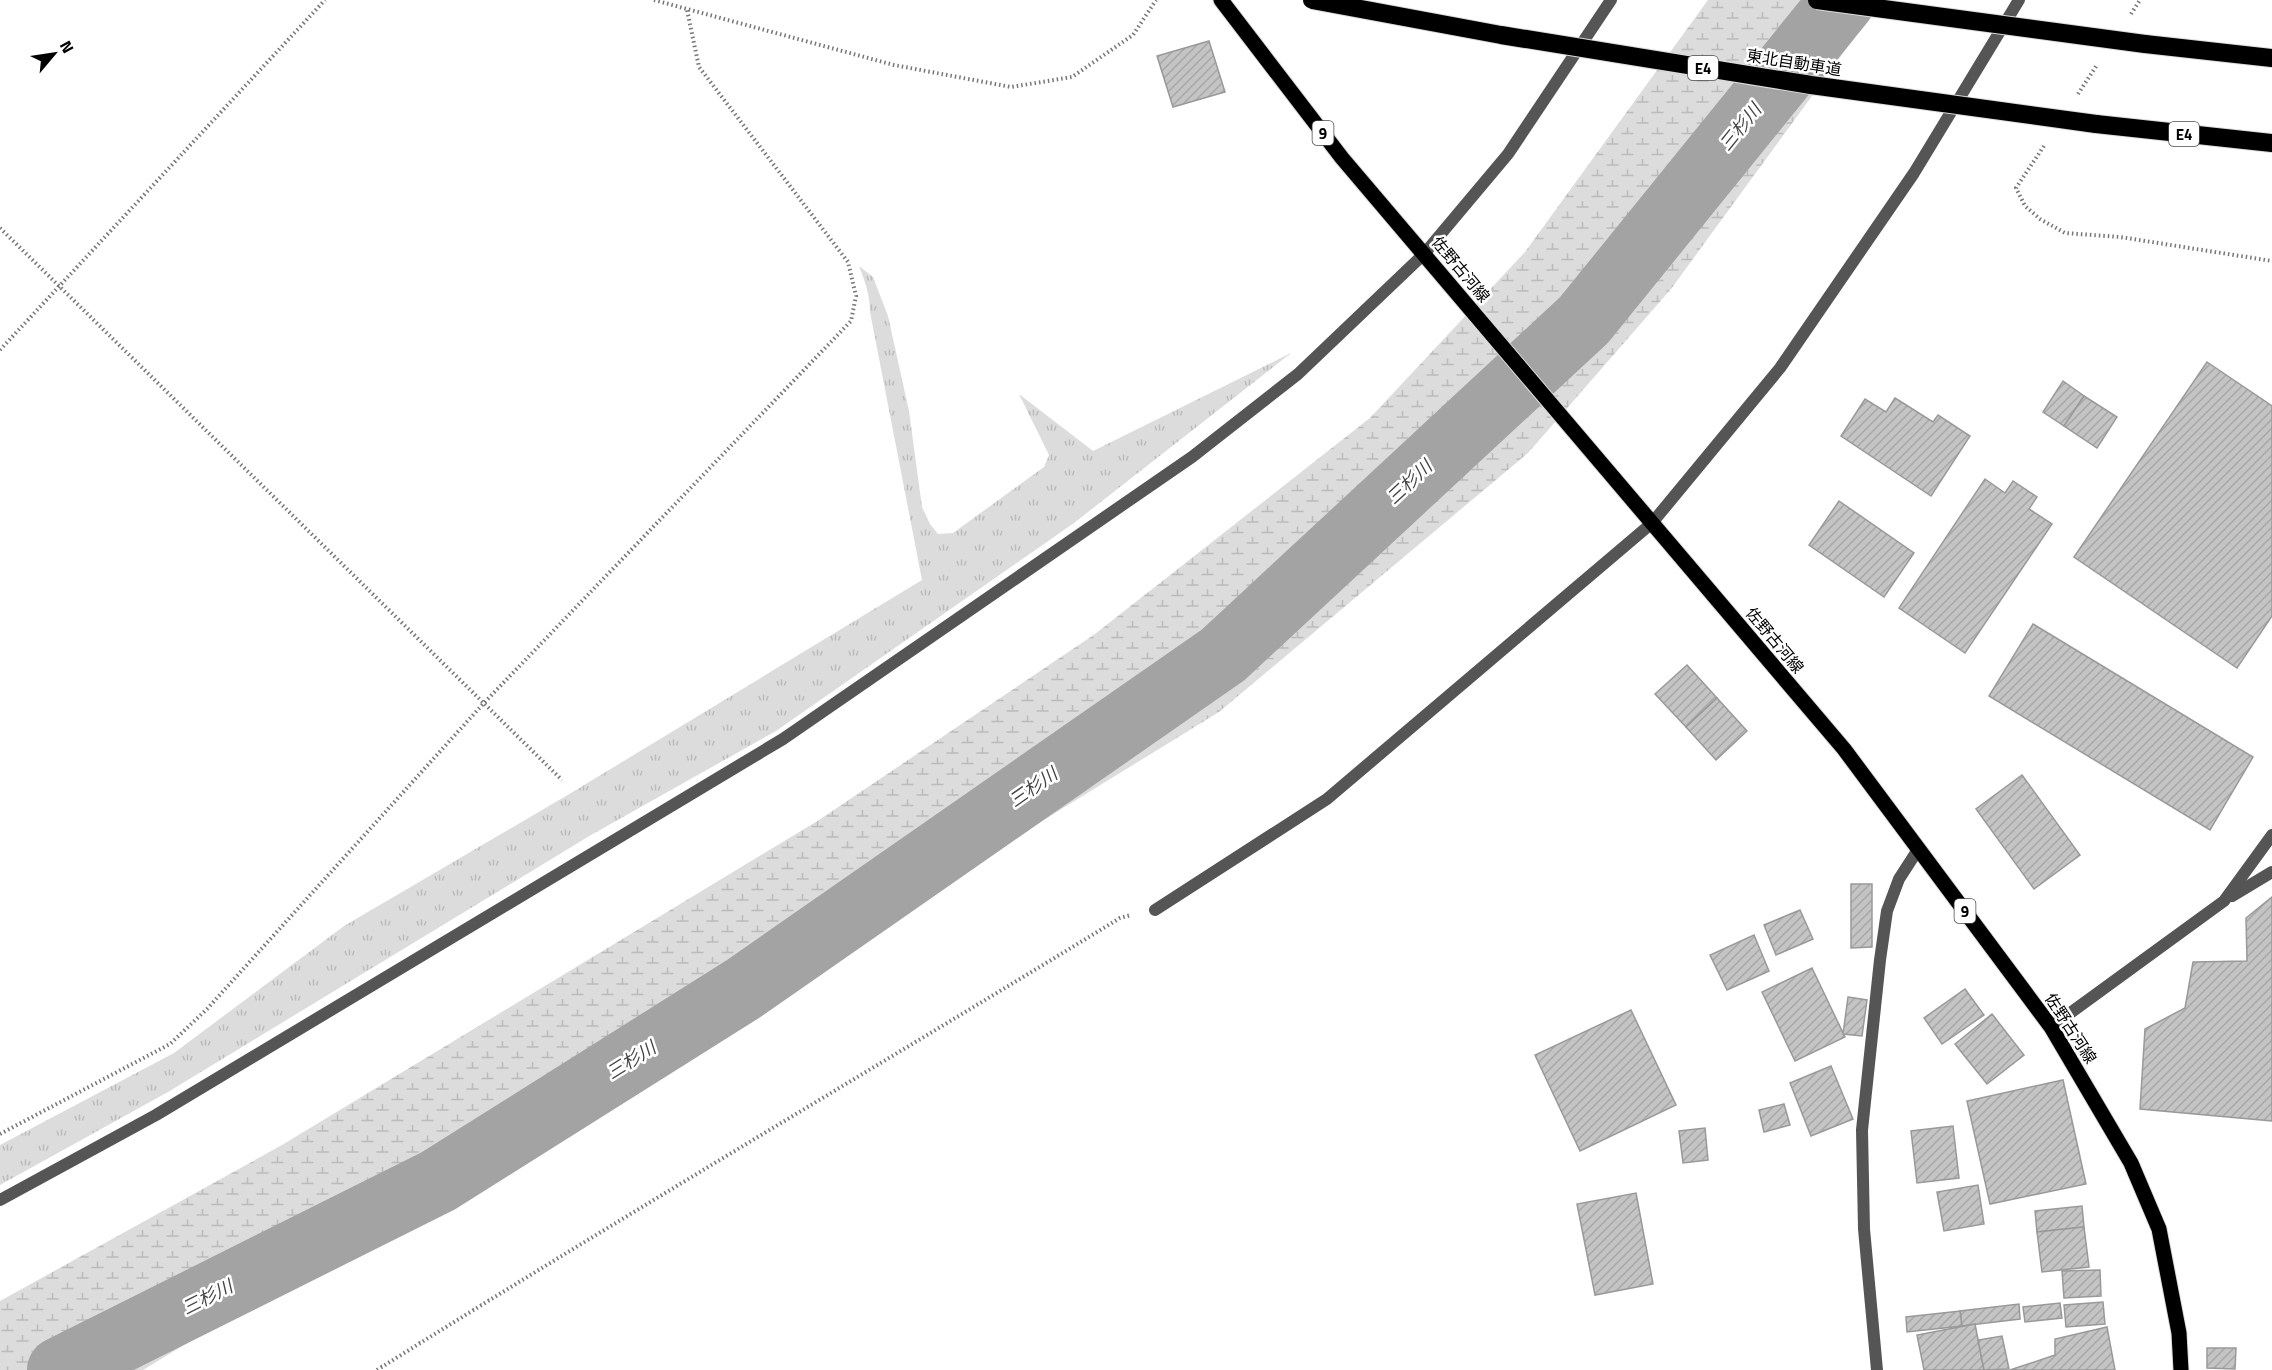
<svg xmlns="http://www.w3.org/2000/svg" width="2272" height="1370" font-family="'Titillium Web','Noto Sans JP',sans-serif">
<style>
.grass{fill:url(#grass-tufts)}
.wetland{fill:url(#wetland-marsh)}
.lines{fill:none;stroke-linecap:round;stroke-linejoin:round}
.river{stroke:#a3a3a3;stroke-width:66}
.building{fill:url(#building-hatch);stroke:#999;stroke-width:1.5}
.primary-casing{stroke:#dbdbdb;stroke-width:17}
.highway-casing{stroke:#dbdbdb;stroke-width:20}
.path{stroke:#777;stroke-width:4;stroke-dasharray:1.5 3;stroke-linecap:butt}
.lane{stroke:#555;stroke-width:12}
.street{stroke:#555;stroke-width:12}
.primary{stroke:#000;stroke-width:15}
.highway{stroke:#000;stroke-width:18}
.highway-bridge-casing{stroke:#dbdbdb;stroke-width:20;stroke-linecap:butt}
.highway-bridge{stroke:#000;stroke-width:18}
.labels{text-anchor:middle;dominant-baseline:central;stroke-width:5;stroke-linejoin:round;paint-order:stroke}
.shield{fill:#fff;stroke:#4c4c4c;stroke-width:1.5}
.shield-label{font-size:15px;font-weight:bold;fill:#000}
.street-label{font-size:16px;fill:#000;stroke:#fff}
.water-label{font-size:18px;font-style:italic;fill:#444;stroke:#fff}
</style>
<defs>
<pattern id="grass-tufts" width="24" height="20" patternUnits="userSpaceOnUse" patternTransform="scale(1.5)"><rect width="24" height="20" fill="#dcdcdc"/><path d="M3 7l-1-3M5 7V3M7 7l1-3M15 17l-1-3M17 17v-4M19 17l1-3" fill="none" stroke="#bbb"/></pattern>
<pattern id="wetland-marsh" width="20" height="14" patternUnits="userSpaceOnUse" patternTransform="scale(1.5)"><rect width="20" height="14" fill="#dcdcdc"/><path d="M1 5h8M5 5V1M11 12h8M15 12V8" fill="none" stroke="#bbb"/></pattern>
<pattern id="building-hatch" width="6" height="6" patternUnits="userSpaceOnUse" patternTransform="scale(1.5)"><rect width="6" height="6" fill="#c4c4c4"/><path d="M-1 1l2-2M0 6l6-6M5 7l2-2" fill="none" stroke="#a7a7a7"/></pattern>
</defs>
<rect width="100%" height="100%" fill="#fff"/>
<path class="grass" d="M859 266 873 277 888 316 909 411 922 507 930 524 938 534 953 533 1044 467 1049 455 1019 394 1093 451 1291 353 1074 523 776 731 591 835 168 1092 0 1185V1145L174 1053 344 926 571 793 922 580 870 312C870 295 865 281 859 266Z"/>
<path class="wetland" d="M1708 0H1882L1671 289 1528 453 1219 712 628 1076 143 1370H0V1301L282 1145 819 820 1095 634 1370 418 1525 252Z"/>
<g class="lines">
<path class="river" d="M60 1370 438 1181 743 989 1223 655 1584 320 1843 0"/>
</g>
<g class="building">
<path d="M1209 41 1225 92 1173 107 1157 56Z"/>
<path d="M2207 362 2272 406V616L2237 668 2074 557Z"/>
<path d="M2063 381 2084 396 2064 426 2043 412Z"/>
<path d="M2084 396 2117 417 2097 448 2064 426Z"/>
<path d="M1895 398 1933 422 1938 415 1970 436 1931 496 1841 436 1865 399 1886 412Z"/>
<path d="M1985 479 2005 493 2013 481 2037 497 2029 509 2052 524 1965 653 1899 608Z"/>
<path d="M1839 501 1914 553 1884 597 1809 545Z"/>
<path d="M2033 624 2253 757 2210 830 1989 696Z"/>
<path d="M1687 665 1717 698 1686 727 1655 694Z"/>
<path d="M1717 698 1747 731 1716 760 1686 727Z"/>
<path d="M2022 775 2080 855 2034 889 1976 809Z"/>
<path d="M1851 884H1872V947L1851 948Z"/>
<path d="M2272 897V1121L2140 1109 2145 1029 2185 1008 2193 962 2247 961 2246 918Z"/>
<path d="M1800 910 1813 939 1776 955 1764 925Z"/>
<path d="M1754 935 1769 971 1727 990 1710 955Z"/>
<path d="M1812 968 1845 1037 1795 1061 1762 992Z"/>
<path d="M1965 989 1984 1015 1942 1044 1924 1018Z"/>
<path d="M1848 997 1867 1000 1862 1036 1843 1034Z"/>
<path d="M1631 1010 1676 1105 1580 1151 1535 1055Z"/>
<path d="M1992 1014 2024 1055 1987 1084 1955 1044Z"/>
<path d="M1831 1066 1853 1119 1811 1136 1790 1083Z"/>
<path d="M2063 1080 2086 1184 1990 1204 1967 1101Z"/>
<path d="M1784 1104 1790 1125 1764 1132 1759 1110Z"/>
<path d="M1953 1126 1959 1178 1917 1183 1911 1131Z"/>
<path d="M1705 1128 1708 1160 1683 1163 1679 1131Z"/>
<path d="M1978 1185 1984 1224 1944 1231 1937 1192Z"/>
<path d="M1636 1193 1653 1284 1595 1295 1577 1204Z"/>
<path d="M2082 1206 2084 1227 2037 1232 2035 1211Z"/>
<path d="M2084 1227 2089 1267 2042 1272 2037 1232Z"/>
<path d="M2100 1270 2101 1296 2064 1298 2062 1271Z"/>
<path d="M2103 1302 2105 1324 2066 1327 2064 1305Z"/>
<path d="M2060 1303 2062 1318 2025 1322 2023 1307Z"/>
<path d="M2019 1304 2020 1319 1962 1326 1960 1311Z"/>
<path d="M1960 1311 1962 1326 1907 1332 1906 1317Z"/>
<path d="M1975 1324 1984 1370H1924L1917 1335Z"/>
<path d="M2107 1327 2115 1370H2010L2055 1355V1339Z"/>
<path d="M2002 1336 2009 1369 1984 1370 1978 1340Z"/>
<path d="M2207 1348H2236L2235 1369 2207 1368Z"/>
</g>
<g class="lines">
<defs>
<path id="primary" d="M1221 0 1342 158 1844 749 2051 1027 2131 1163 2159 1229 2179 1333 2181 1370"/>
<g id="highway">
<path d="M2145 44 2272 58"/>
<path d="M2096 124 2272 143"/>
</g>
</defs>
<use href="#primary" class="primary-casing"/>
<use href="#highway" class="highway-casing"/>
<g class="path">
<path d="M654 0 894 65 1011 87 1072 77 1133 35 1156 0"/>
<path d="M2131 14 2140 0"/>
<path d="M2078 94 2097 65"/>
<path d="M2044 146 2016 188 2025 206 2040 219 2065 233 2120 237 2272 261"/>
<path d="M0 228 562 780"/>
<path d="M0 350 325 0"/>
<path d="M0 1134 170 1044 207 1009 483 704 851 321 856 296 848 262 699 67 687 10"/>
<path d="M377 1370C623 1216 873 1069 1120 918L1131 915"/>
</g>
<g class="lane">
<path d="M1155 910 1327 799 1652 523 1780 368 1914 173 2019 0"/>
<path d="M0 1200 156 1115 783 739 1192 457 1298 374 1424 254 1508 154 1611 0"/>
</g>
<g class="street">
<path d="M2232 896 2272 872"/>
<path d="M2051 1027 2224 901 2272 835"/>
<path d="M1877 1370 1864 1229 1862 1130 1880 960 1887 911 1899 879 1919 848"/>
</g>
<use href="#primary" class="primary"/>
<use href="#highway" class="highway"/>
<defs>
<g id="highway-bridge">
<path d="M1312 0 1501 35 1811 85 2096 124"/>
<path d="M1817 0 2145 44"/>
</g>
</defs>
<use href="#highway-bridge" class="highway-bridge-casing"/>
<use href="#highway-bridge" class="highway-bridge"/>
</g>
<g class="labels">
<g class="shield">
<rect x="1688" y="56" width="30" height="24" rx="4.5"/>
<rect x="1312.5" y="121" width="21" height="24" rx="4.5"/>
<rect x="2169" y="122" width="30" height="24" rx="4.5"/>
<rect x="1954.5" y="899" width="21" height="24" rx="4.5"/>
</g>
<g class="shield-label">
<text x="1703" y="68">E4</text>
<text x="1323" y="133">9</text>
<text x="2184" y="134">E4</text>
<text x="1965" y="911">9</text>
</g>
<g class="street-label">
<text transform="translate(1794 62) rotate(9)">東北自動車道</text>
<text transform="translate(1461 269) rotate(50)">佐野古河線</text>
<text transform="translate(1775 640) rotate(50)">佐野古河線</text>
<text transform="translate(2071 1028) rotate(57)">佐野古河線</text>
</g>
<g class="water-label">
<text transform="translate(1740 127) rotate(-51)">三杉川</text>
<text transform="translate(1409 482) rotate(-43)">三杉川</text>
<text transform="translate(1033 787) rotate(-35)">三杉川</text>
<text transform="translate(631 1060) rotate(-32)">三杉川</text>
<text transform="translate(207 1297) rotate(-27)">三杉川</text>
</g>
</g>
<g transform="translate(54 54) rotate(61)" stroke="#ffffff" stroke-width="4.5" paint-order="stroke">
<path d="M0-4.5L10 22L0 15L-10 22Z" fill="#000000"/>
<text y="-9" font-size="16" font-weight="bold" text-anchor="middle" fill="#000000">N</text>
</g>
</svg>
